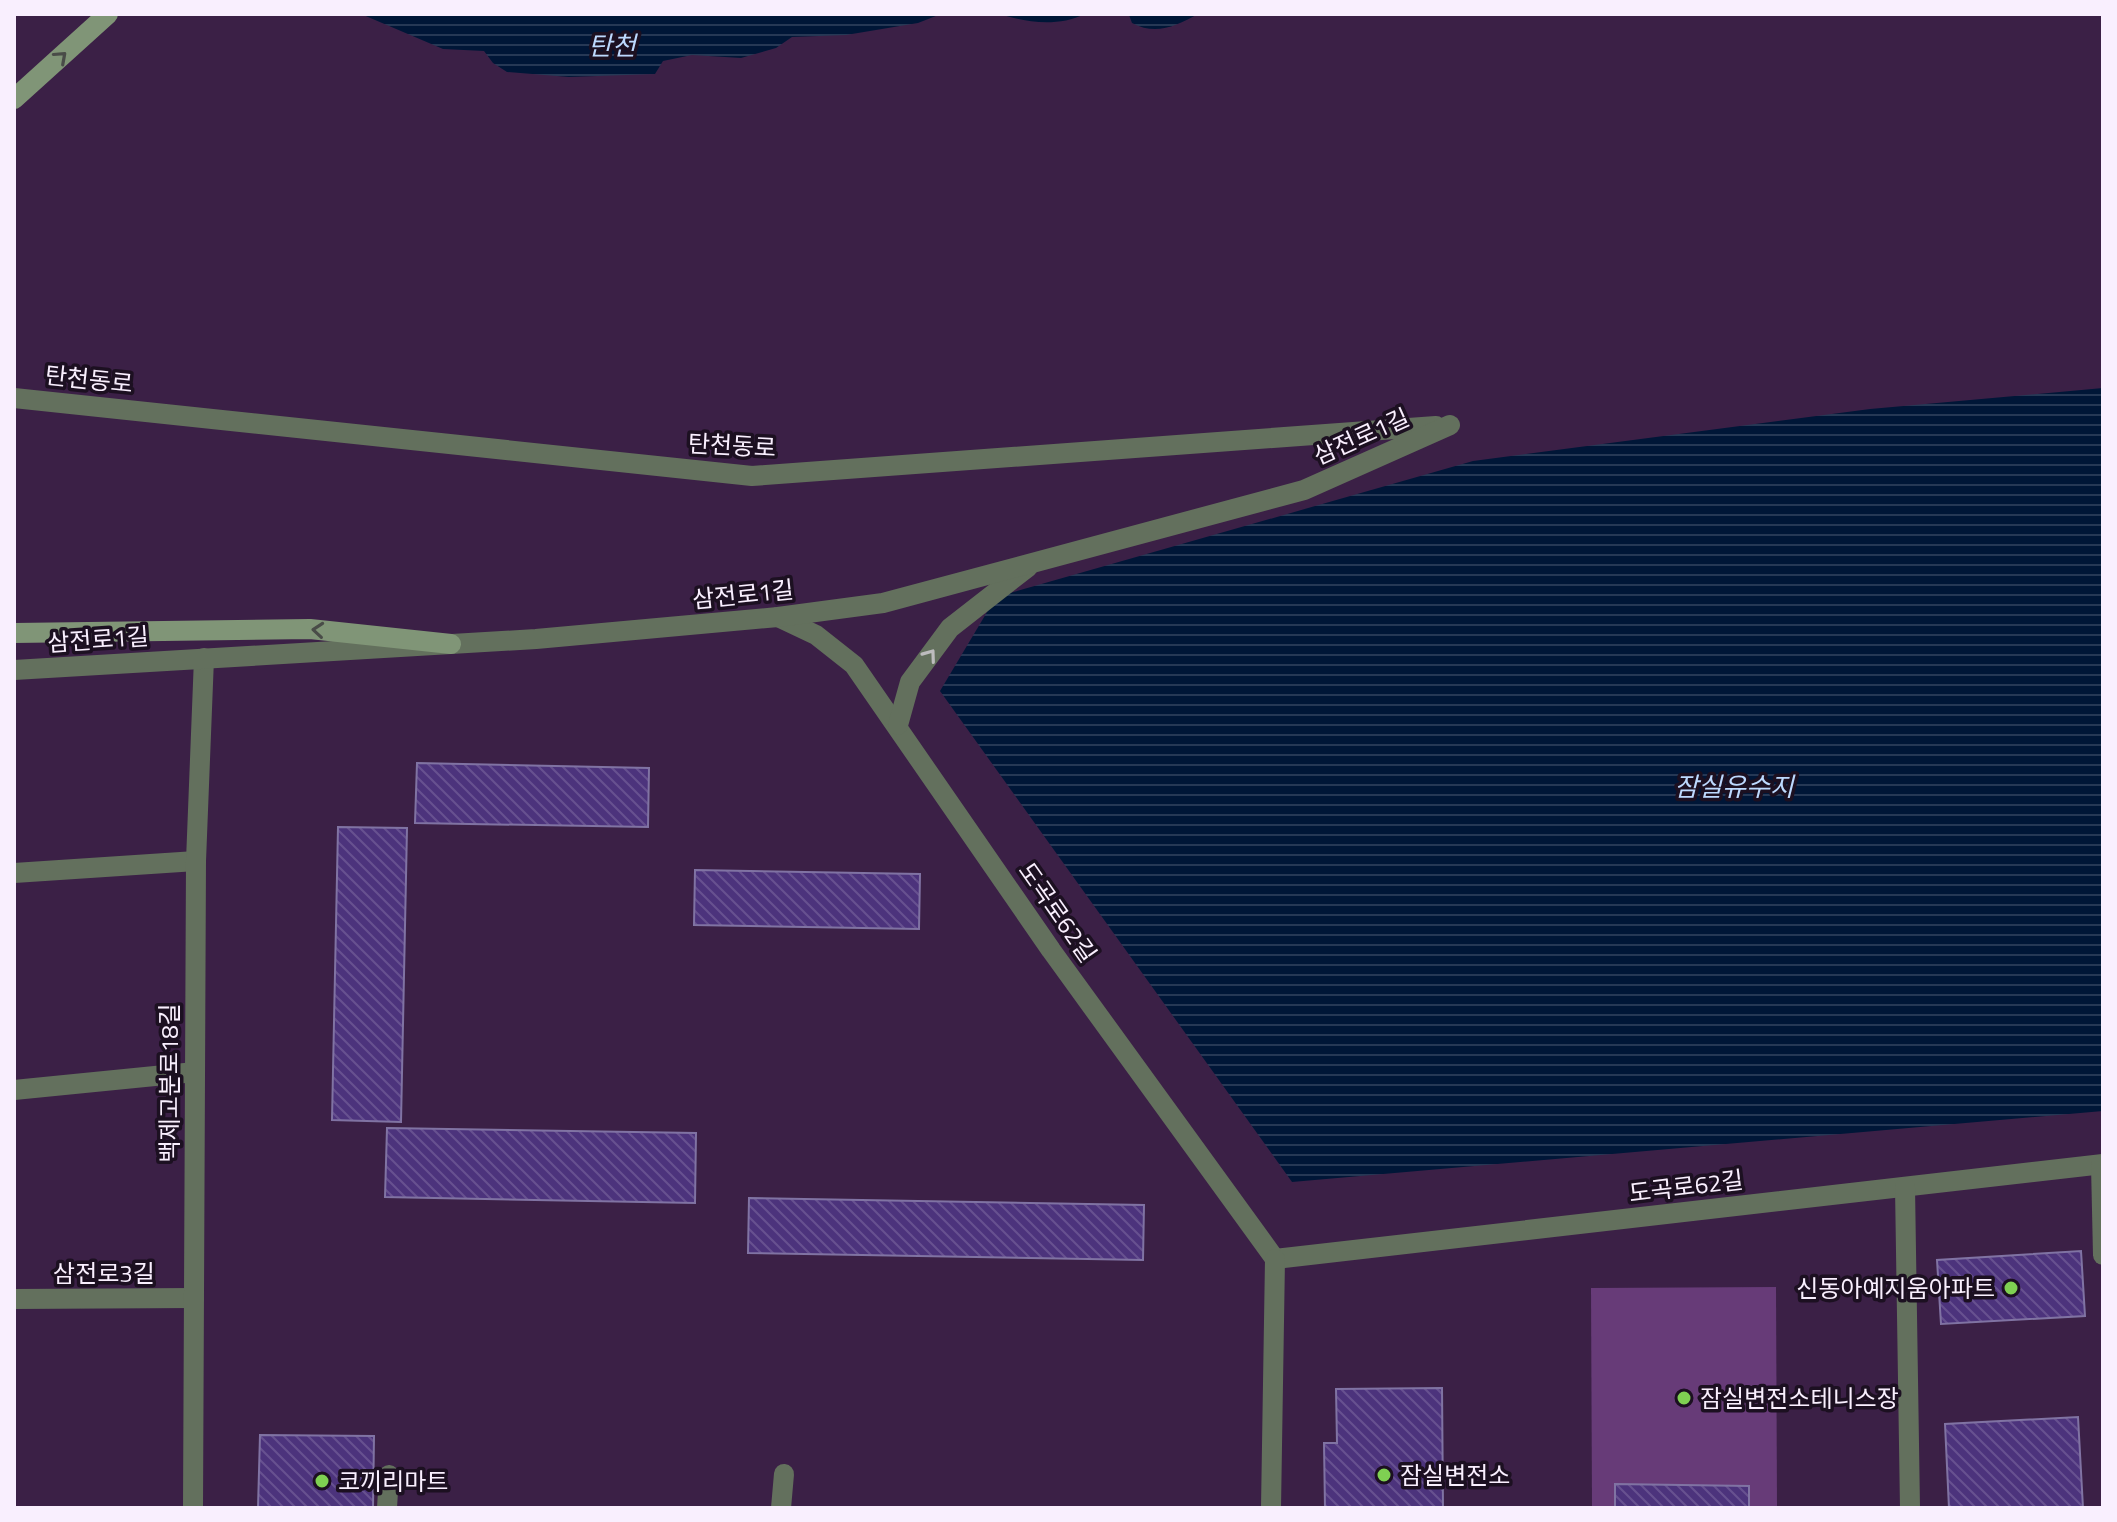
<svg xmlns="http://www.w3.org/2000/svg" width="2117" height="1522" font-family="'Titillium Web','Noto Sans KR',sans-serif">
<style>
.pitch{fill:#673b78}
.water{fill:url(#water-rules)}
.building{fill:url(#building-back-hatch);stroke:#8073a3;stroke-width:2}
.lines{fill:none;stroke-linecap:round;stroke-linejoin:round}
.minor{stroke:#63705d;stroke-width:20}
.tertiary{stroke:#63705d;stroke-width:20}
.secondary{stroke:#809577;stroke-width:20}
.oneway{stroke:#494c48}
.oneway2{stroke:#bdbcbe}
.poi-dot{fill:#7fd052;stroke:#1c1021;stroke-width:3}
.labels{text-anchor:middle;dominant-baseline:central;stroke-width:7;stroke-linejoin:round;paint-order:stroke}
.street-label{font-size:24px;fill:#f9effe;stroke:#1c1021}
.poi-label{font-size:24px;fill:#f9effe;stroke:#1c1021;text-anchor:start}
.water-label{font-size:26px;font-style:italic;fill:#bdd9fe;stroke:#1c1021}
</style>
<defs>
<pattern id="water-rules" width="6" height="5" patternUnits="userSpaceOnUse" patternTransform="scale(2)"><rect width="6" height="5" fill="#001637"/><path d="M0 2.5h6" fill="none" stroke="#263855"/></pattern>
<pattern id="building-back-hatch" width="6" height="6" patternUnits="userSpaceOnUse" patternTransform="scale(2)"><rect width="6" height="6" fill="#4c337c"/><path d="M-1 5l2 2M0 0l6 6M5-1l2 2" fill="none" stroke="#675190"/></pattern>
</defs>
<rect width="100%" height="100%" fill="#3b2046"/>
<path class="pitch" d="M1776 1287 1777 1508H1592L1591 1288Z"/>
<g class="water">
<path d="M361 14H941L918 23 846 35 792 37 776 48 741 58 692 55 663 61 655 74 569 77 507 72 493 63 484 51 443 49Z"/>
<path d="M1000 14H1085C1058 27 1027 23 1000 14Z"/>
<path d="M1108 14H1198C1176 26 1156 36 1132 23L1129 15Z"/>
<path d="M2103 388V1111L1292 1182 940 691 996 597 1473 461 1870 409Z"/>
</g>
<g class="building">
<path d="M417 763 649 768 648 827 415 823Z"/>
<path d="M338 827 407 828 401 1122 332 1120Z"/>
<path d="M695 870 920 874 919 929 694 925Z"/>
<path d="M387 1128 696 1133 695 1203 385 1197Z"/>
<path d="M749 1198 1144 1205 1143 1260 748 1253Z"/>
<path d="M2081 1251 2085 1316 1941 1324 1937 1260Z"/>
<path d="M1442 1388 1443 1508H1325L1324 1443H1337L1336 1389Z"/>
<path d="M2078 1417 2083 1508H1949L1945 1424Z"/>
<path d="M260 1435 374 1436 373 1508H258Z"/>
<path d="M1615 1484 1749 1486V1508H1615Z"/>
</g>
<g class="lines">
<g class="minor">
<path d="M778 617 816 635 854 665 1051 950 1275 1259 2103 1164"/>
<path d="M898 725 910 682 950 628 1028 567"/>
<path d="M14 873 196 861"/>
<path d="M14 1090 195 1072"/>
<path d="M2101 1165 2103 1255"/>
<path d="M1905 1187 1910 1508"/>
<path d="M14 1299 194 1298"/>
<path d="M193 1508 196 861 204 658"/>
<path d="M387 1508 389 1475"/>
<path d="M781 1508 784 1474"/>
<path d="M1271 1508 1275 1259"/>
</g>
<g class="tertiary">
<path d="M14 398 752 476 1436 426"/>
<path d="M14 670 536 639 778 617 883 603 1304 490 1450 425"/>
</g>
<g class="secondary">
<path d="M14 99 108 14"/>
<path d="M14 633 310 629 451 644"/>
</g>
</g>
<defs><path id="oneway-chevron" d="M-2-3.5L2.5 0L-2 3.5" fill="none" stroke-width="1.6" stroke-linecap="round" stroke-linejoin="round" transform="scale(2)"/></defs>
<g class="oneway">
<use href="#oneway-chevron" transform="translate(61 57) rotate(-42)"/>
<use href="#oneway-chevron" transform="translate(318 630) rotate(-175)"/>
</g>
<use class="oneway2" href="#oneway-chevron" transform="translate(930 655) rotate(-54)"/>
<g class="poi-dot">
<circle cx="2011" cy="1288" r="8"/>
<circle cx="1684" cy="1398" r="8"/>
<circle cx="1384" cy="1475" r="8"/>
<circle cx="322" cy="1481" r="8"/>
</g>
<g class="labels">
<g class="street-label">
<text transform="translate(89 379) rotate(6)">탄천동로</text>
<text transform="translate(1361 436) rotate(-24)">삼전로1길</text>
<text transform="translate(732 445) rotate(3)">탄천동로</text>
<text transform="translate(743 594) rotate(-6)">삼전로1길</text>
<text transform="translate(98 639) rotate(-4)">삼전로1길</text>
<text transform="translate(1058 912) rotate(55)">도곡로62길</text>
<text transform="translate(169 1083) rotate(-90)">백제고분로18길</text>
<text transform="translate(1686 1186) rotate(-7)">도곡로62길</text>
<text x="104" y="1273">삼전로3길</text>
</g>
<g class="poi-label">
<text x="1995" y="1288" text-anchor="end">신동아예지움아파트</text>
<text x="1700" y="1398">잠실변전소테니스장</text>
<text x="1400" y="1475">잠실변전소</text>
<text x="338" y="1481">코끼리마트</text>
</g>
<g class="water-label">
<text x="612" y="45">탄천</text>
<text x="1734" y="786">잠실유수지</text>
</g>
</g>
<rect width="2117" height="1522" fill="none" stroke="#f9effe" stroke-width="32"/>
</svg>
